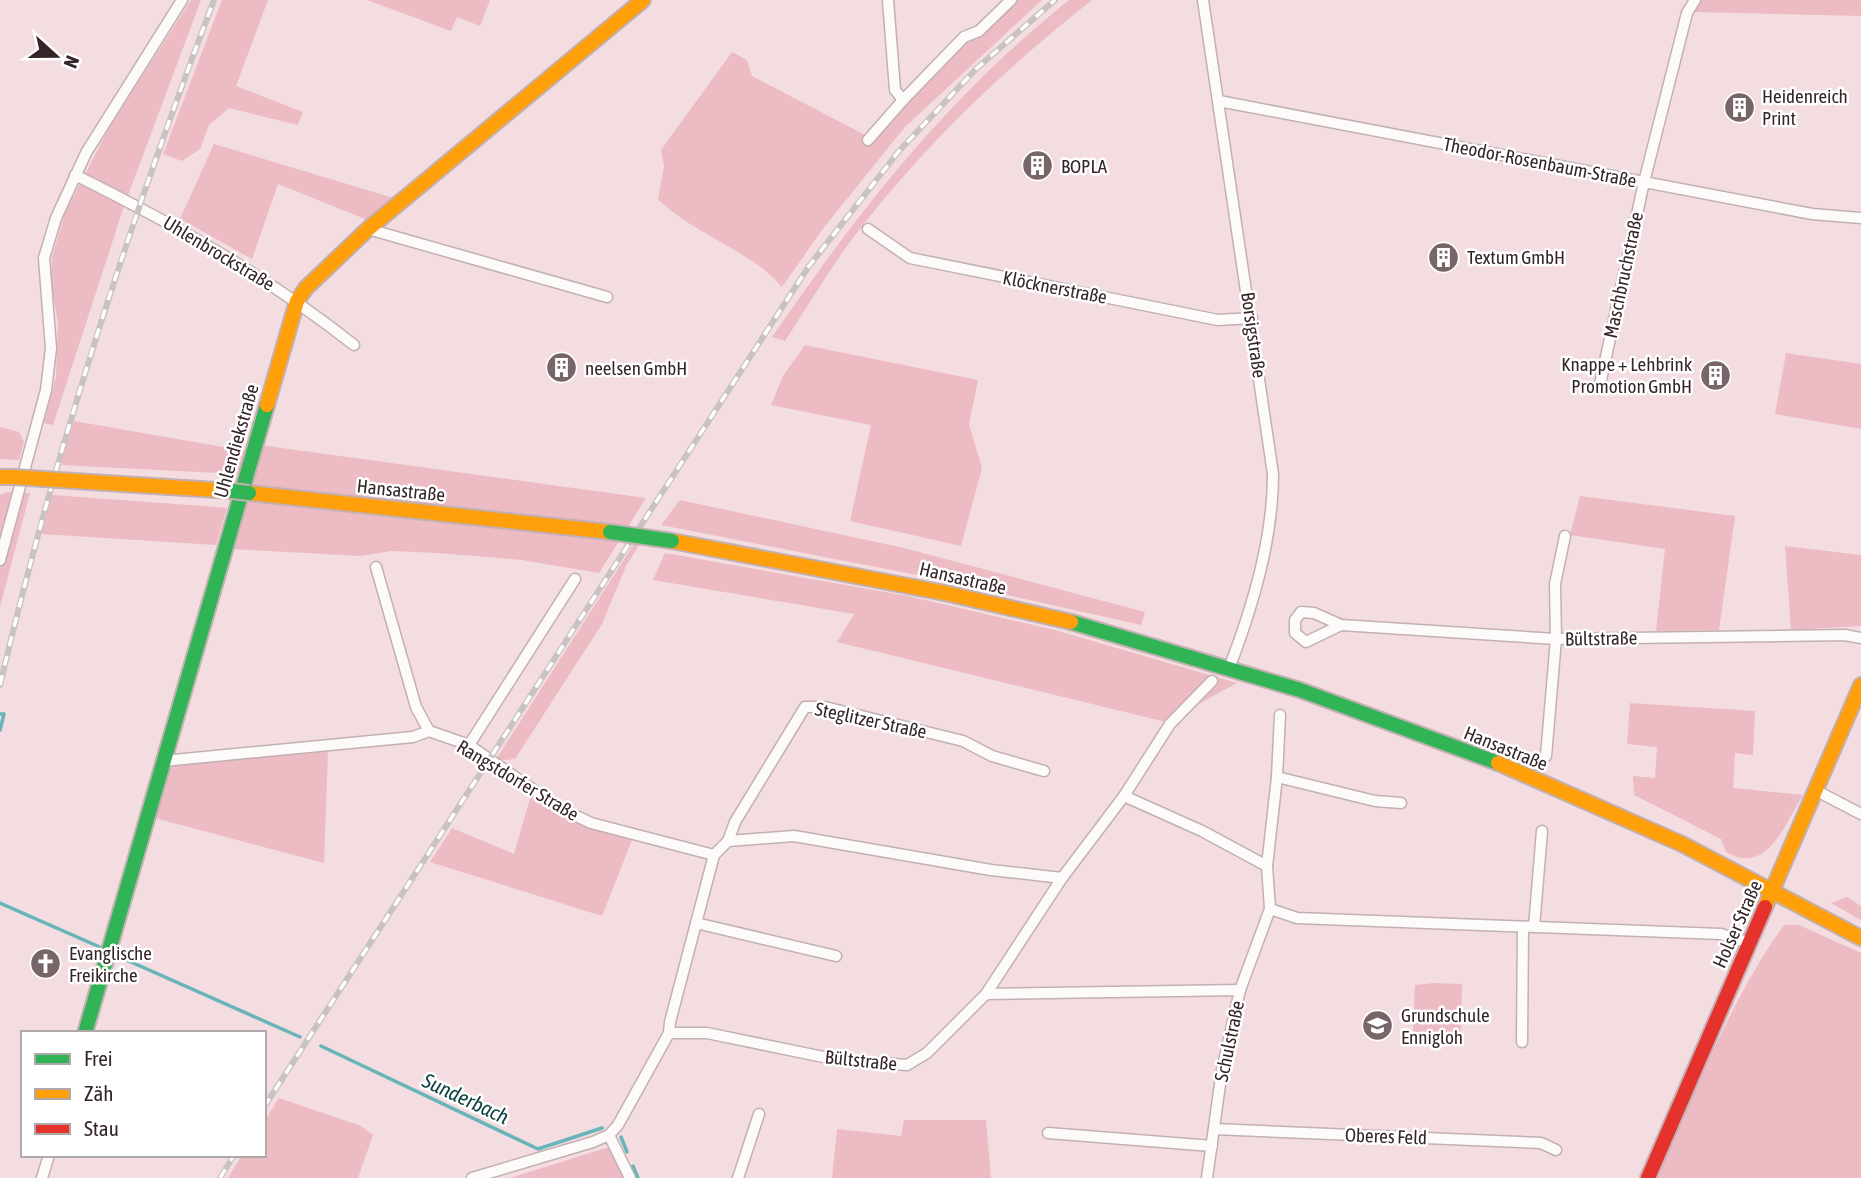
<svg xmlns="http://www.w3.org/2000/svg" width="1861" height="1178" font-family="'Asap Condensed',sans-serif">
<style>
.green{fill:#ecbbc3}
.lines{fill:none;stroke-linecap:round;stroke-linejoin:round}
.stream{stroke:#67b4ba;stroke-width:3.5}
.street-casing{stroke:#c2b0b2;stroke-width:13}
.fast-casing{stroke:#c2b0b2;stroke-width:18}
.slow-casing{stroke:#c2b0b2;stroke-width:18}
.jam-casing{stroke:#c2b0b2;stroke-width:18}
.street{stroke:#fdfafa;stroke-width:10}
.fast{stroke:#30b455;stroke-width:14}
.slow{stroke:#ff9f0a;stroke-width:14}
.jam{stroke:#e5322d;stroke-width:14}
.rail-casing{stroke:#c8c2c2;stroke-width:6}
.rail{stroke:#fff;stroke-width:3.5;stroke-dasharray:10;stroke-linecap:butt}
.fast-bridge-casing{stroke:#c2b0b2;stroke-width:18;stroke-linecap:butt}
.slow-bridge-casing{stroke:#c2b0b2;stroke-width:18;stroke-linecap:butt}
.fast-bridge{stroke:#30b455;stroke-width:14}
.slow-bridge{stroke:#ff9f0a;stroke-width:14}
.labels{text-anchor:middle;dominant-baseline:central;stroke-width:5;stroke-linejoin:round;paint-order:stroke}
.poi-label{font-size:19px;fill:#352528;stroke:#fff;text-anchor:start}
.street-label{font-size:19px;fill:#352528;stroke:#fff}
.water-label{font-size:21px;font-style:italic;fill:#0d4244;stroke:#fff}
</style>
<rect width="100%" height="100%" fill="#f4dde0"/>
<g class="green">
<path d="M191 0H201L124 206 53 425 44 423 56 376 58 324 51 282 52 257 65 213 110 126Z"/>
<path d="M222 0H268L236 86 303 112 298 125 229 108 209 125 200 149 182 161 163 154Z"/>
<path d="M367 0H490L480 26 457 17 451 31Z"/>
<path d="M1014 0H1042L905 127 825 226 782 287C748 248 694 235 658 199L664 166 661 150 732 52 747 60 752 76 869 137 965 38Z"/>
<path d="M1069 0H1092C1008 66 929 141 863 225 834 261 810 303 785 341L772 337C862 207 945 100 1069 0Z"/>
<path d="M1701 0H1861V16L1694 12Z"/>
<path d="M214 144 397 199 370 221 278 184 252 259 180 219Z"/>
<path d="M805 345 978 380 969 424 982 468 961 546 850 521 871 425 771 405 783 376Z"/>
<path d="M1786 353 1861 364V429L1775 414Z"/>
<path d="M74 421 246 451 237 474 60 465Z"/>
<path d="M0 427 19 432 24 442 19 460 0 459Z"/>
<path d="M260 445 646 498 599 573 522 560 437 553 391 551 361 556 233 549Z"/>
<path d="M7 492 30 493 0 607V495Z"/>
<path d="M52 495 203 506 227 508 216 545 41 534Z"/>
<path d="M1580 496 1735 516 1719 630 1656 631 1665 549 1570 535Z"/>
<path d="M680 500 904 548 1145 612 1141 625 927 577 661 525Z"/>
<path d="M639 536 644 537 626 566 602 624 515 759 495 761Z"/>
<path d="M1785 546 1861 555V626L1791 630Z"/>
<path d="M665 553 908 596 1055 630 1237 683 1166 722 837 642 854 614 653 580Z"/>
<path d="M1630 703 1755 711 1753 755 1735 753 1733 788 1803 795C1784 825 1768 876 1726 852L1721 839 1634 795 1633 776 1655 778 1657 747 1627 744Z"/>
<path d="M328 750 324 863 151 817 165 774 174 766Z"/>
<path d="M531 795C563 817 595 830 632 840L602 916 430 862 452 828 514 854Z"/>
<path d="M1847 897 1861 906V920L1831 903Z"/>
<path d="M1784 925H1799L1861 953V1178H1658C1691 1098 1734 994 1784 925Z"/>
<path d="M1435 983 1462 984 1461 1032H1413L1415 985Z"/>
<path d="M279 1098 361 1126 373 1135 358 1178H228L242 1155H264V1122Z"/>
<path d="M904 1120H986L991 1178H832L837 1129 901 1136Z"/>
<path d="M609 1147 623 1178H510Z"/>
</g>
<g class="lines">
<g class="stream">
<path d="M0 730 4 714H0"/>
<path d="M0 903 102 948"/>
<path d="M113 954 300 1037"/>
<path d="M321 1046 538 1149 602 1128"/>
<path d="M621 1137 627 1152"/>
<path d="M633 1166 638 1178"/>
</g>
<defs>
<g id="street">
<path d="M888 0 895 90 903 100"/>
<path d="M1203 0 1273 474C1273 539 1253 605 1230 666"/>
<path d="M1219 101 1812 214 1861 218"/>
<path d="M868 140 903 100 964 37 979 31 1011 0"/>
<path d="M75 175C174 224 268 277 354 345"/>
<path d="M368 229 607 297"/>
<path d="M868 229 910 258 1218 320 1252 318"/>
<path d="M1599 389 1644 182 1687 13 1695 0"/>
<path d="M0 560 46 390 51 348 44 258 56 218 86 153 182 0"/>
<path d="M376 567 416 707 429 731 469 745 558 807 591 823 714 855"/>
<path d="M1341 625 1306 642 1295 633V620L1301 612 1314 613 1341 625 1556 639 1845 635 1861 638"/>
<path d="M469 745 575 579"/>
<path d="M1546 756 1556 639 1555 584 1565 536"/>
<path d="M163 761 413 737 429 731"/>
<path d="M1277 777 1375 801 1401 803"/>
<path d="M1815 790 1861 814"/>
<path d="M1124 796 1202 831 1267 866"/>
<path d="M728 841 735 822 805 707H825L963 741 992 756 1044 771"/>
<path d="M1270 909 1297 918 1721 934 1750 943"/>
<path d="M696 923 836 956"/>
<path d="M1534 927 1542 831"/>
<path d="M986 994 1240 990"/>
<path d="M669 1033H707L838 1060 907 1065 927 1053 986 994 1062 878 1124 796 1170 724 1212 681"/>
<path d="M1522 1042 1523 927"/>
<path d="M1214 1129 1541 1143 1556 1150"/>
<path d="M1048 1133 1212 1146"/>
<path d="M609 1135 630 1178"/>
<path d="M42 1178 49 1155"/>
<path d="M472 1178 593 1142 609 1135 618 1125 669 1033 670 1022 714 855 728 841 794 836 991 870 1062 878"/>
<path d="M738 1178 759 1114"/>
<path d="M1207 1178 1222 1070 1240 990 1270 909 1267 866 1277 777 1280 715"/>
</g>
<g id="fast">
<path d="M1071 622 1300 690 1498 763"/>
<path d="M85 1033 267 405"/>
</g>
<g id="slow">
<path d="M267 405 297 301 306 288 368 229 643 0"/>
<path d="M0 477H14"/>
<path d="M59 480 232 491"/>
<path d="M249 493 610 532"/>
<path d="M672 541 945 593 1071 622"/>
<path d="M1498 763 1682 844 1861 938"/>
<path d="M1765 907 1861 685"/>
</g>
<path id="jam" d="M1648 1178 1765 907"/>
</defs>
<use href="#street" class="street-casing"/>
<use href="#fast" class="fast-casing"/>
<use href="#slow" class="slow-casing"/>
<use href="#jam" class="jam-casing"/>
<use href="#street" class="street"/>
<use href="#fast" class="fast"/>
<use href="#slow" class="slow"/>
<use href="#jam" class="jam"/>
<defs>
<g id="rail">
<path d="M0 685C55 451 129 224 214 0"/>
<path d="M264 1107 809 266 899 151 976 69 1055 0"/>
<path d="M220 1178 234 1155"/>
</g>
</defs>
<use href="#rail" class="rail-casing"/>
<use href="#rail" class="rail"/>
<defs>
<g id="fast-bridge">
<path d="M232 491 249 493"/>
<path d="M610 532 672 541"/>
</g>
<path id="slow-bridge" d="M14 477 59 480"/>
</defs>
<use href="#fast-bridge" class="fast-bridge-casing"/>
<use href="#slow-bridge" class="slow-bridge-casing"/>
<use href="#fast-bridge" class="fast-bridge"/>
<use href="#slow-bridge" class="slow-bridge"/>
</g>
<defs>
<symbol id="building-disc" viewBox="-11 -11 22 22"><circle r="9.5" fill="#786568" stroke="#fff"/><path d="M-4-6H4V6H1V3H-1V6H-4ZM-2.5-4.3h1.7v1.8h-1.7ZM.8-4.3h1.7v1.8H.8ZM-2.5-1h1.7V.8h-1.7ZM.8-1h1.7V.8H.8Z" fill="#fff"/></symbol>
<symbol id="church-disc" viewBox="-11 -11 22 22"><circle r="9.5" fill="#786568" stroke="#fff"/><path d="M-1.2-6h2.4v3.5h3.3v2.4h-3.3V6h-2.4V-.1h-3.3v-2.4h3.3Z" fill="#fff"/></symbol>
<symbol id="school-disc" viewBox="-11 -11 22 22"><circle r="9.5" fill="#786568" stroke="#fff"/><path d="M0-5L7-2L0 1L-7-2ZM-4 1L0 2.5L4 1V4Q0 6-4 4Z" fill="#fff"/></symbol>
</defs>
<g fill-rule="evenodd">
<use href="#building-disc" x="1722" y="90" width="35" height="35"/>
<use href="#building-disc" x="1020" y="148" width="35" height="35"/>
<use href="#building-disc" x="1426" y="240" width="35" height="35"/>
<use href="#building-disc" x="544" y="350" width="35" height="35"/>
<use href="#building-disc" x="1698" y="358" width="35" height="35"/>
<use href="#church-disc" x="28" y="946" width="35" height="35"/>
<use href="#school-disc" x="1360" y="1008" width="35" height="35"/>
</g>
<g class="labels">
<g class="poi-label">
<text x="1762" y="96">Heidenreich<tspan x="1762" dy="22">Print</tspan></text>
<text x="1061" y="166">BOPLA</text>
<text x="1467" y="257">Textum GmbH</text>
<text x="1692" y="364" text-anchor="end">Knappe + Lehbrink<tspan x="1692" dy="22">Promotion GmbH</tspan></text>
<text x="585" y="368">neelsen GmbH</text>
<text x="69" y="953">Evanglische<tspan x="69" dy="22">Freikirche</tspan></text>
<text x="1401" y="1015">Grundschule<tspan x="1401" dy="22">Ennigloh</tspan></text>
</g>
<g class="street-label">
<text transform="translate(1540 162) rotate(11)">Theodor-Rosenbaum-Straße</text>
<text transform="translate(219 253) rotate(31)">Uhlenbrockstraße</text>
<text transform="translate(1623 275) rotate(-78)">Maschbruchstraße</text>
<text transform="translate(1055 287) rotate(11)">Klöcknerstraße</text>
<text transform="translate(1254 335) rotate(82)">Borsigstraße</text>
<text transform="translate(236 441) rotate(-74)">Uhlendiekstraße</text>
<text transform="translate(401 490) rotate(6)">Hansastraße</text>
<text transform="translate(963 578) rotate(13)">Hansastraße</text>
<text transform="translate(1601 638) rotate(-1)">Bültstraße</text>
<text transform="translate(871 720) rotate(12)">Steglitzer Straße</text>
<text transform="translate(1506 748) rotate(22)">Hansastraße</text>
<text transform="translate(518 780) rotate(31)">Rangstdorfer Straße</text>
<text transform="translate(1737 924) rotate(-66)">Holser Straße</text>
<text transform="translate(1229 1041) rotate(-78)">Schulstraße</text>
<text transform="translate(861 1060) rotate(6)">Bültstraße</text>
<text transform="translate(1386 1136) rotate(2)">Oberes Feld</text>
</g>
<g class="water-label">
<text transform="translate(466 1098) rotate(25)">Sunderbach</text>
</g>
</g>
<rect x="21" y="1031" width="245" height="126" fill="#ffffff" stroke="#aea8a9" stroke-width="2"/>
<rect x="35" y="1054" width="35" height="10" fill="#30b455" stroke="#aea8a9" stroke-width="2"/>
<text x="84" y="1066" font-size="21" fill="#352528">Frei</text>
<rect x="35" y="1089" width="35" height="10" fill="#ff9f0a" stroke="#aea8a9" stroke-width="2"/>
<text x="84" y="1101" font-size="21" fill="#352528">Zäh</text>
<rect x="35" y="1124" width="35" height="10" fill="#e5322d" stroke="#aea8a9" stroke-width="2"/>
<text x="84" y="1136" font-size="21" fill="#352528">Stau</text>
<g transform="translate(56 56) rotate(111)" stroke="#ffffff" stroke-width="5" paint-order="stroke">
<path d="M0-5L12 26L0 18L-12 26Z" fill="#352528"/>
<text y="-10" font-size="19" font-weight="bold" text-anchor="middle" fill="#352528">N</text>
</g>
</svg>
